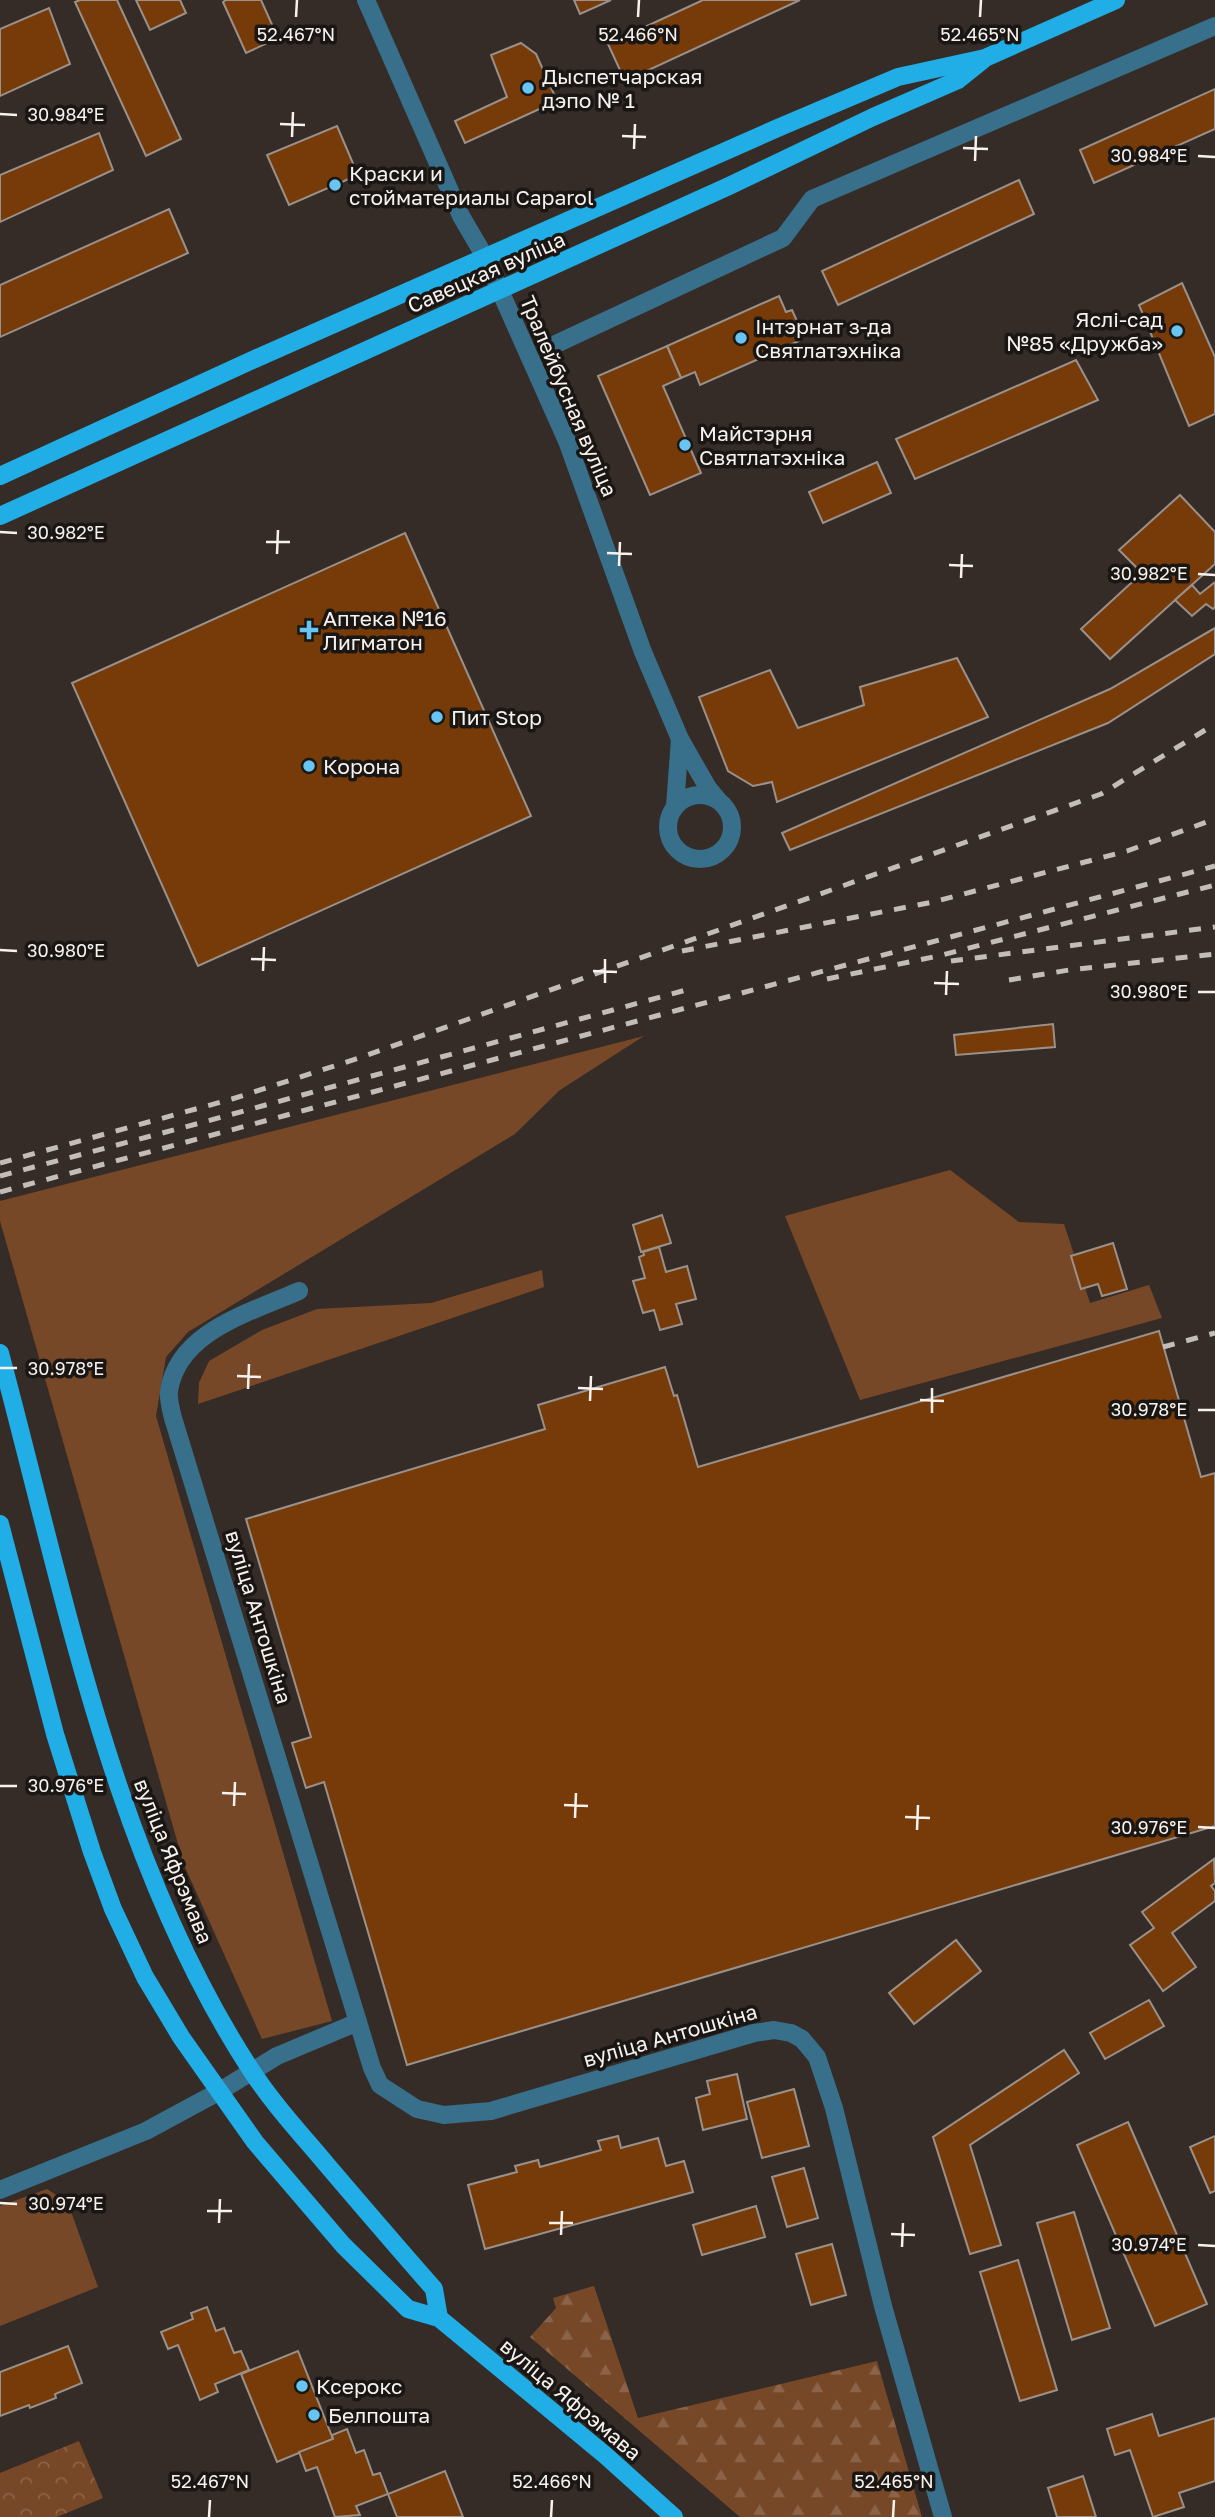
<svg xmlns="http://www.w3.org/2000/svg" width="1215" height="2517" font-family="'Golos Text',sans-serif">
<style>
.grass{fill:#774828}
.forest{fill:url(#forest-firs)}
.park{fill:url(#park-crowns)}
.building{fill:#763b09;stroke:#9b918b;stroke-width:2}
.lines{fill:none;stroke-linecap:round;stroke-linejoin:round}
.minor{stroke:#386f8a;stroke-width:18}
.major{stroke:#21ade5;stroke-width:18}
.rail{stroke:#c3bdb9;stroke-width:5;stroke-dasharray:12 12;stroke-linecap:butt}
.ticks{fill:none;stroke:#f8f2ef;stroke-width:2.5}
.poi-dot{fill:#68c4f0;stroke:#191613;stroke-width:2.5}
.labels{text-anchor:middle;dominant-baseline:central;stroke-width:7;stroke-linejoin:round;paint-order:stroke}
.poi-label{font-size:21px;fill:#f8f2ef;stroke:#191613;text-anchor:start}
.street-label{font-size:21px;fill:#f8f2ef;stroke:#191613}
.ticks-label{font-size:18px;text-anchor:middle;fill:#f8f2ef;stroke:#191613;stroke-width:7;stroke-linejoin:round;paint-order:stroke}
</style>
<defs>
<pattern id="forest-firs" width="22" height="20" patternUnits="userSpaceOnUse" patternTransform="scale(1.75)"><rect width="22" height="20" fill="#774828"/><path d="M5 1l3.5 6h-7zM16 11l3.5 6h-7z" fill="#8b6348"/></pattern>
<pattern id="park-crowns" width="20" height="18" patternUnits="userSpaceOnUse" patternTransform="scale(1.75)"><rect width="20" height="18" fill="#774828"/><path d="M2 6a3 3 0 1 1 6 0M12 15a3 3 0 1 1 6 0" fill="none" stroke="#8b6348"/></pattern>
</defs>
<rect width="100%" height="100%" fill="#352c27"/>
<g class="grass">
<path d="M644 1036 560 1090 515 1134 188 1332 166 1357 156 1416 332 2021 262 2039 184 1865 0 1221V1201Z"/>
<path d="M950 1170 1019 1222 1064 1224 1090 1303 1149 1285 1162 1318 860 1400 785 1216Z"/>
<path d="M542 1270 544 1287 198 1404 199 1383 209 1361 262 1330 317 1309 431 1303Z"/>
<path d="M47 2189 68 2203 98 2287 0 2326V2206Z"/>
</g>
<path class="forest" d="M594 2286 638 2418 877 2361 922 2517H740L530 2337 556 2308 553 2298Z"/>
<path class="park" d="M79 2441 103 2498 57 2517H0V2473Z"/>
<g class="building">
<path d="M80 0H117L181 139 146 156 75 2Z"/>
<path d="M136 0H180L186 13 150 30Z"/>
<path d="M226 0H261L278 38 246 53 223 2Z"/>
<path d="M574 0H611L580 14Z"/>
<path d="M703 0H800L625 81 608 44Z"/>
<path d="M49 8 70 64 0 96V29Z"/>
<path d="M521 43 536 54 557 101 465 143 455 121 507 97 491 55Z"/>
<path d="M1215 89V129L1094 183 1080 150Z"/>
<path d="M337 126 358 175 289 205 267 155Z"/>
<path d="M99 133 113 170 0 222V175Z"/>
<path d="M1019 180 1034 214 838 305 822 271Z"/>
<path d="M169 209 188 253 0 337V285Z"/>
<path d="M1182 283 1215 357V414L1189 426 1139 305Z"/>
<path d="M779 296 786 312 792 310 802 332 796 335 799 341 700 385 695 372 681 378 667 346Z"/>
<path d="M667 346 681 378 663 386 701 473 650 495 598 376Z"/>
<path d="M1076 360 1098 400 915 479 896 439Z"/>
<path d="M877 462 891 493 823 523 809 492Z"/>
<path d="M1180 495 1215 532V564L1110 659 1081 629 1142 573 1119 550Z"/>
<path d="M405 533 531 816 198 966 72 683Z"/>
<path d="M1215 582V607L1213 609 1206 604 1192 616 1175 600 1192 585 1200 594Z"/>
<path d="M1215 628V654L1108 723 790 850 782 833 1110 689Z"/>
<path d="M957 658 988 717 777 802 772 782 753 786 728 771 699 697 770 670 798 728 864 705 860 687Z"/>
<path d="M1053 1024 1055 1047 956 1055 954 1035Z"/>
<path d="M662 1215 671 1243 641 1252 633 1225Z"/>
<path d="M1113 1243 1127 1289 1102 1296 1098 1284 1081 1289 1071 1256Z"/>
<path d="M659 1247 666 1272 687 1266 696 1299 676 1304 682 1324 660 1330 654 1310 643 1313 633 1281 645 1278 639 1257 644 1255 643 1252Z"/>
<path d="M1159 1331 1201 1477 1215 1473V1826L407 2065 324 1782 306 1788 292 1743 311 1737 246 1519 545 1429 538 1405 665 1367 674 1396 677 1395 698 1467Z"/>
<path d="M1214 1859 1215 1883 1211 1886 1215 1891V1901L1172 1933 1196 1967 1163 1991 1130 1945 1154 1928 1142 1912Z"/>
<path d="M956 1940 981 1971 914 2024 889 1993Z"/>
<path d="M1149 2000 1164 2026 1105 2059 1090 2033Z"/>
<path d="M1064 2050 1079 2073 970 2145 1001 2245 970 2254 933 2137Z"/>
<path d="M737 2074 747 2119 703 2130 696 2098 710 2094 707 2081Z"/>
<path d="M794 2089 809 2146 762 2158 747 2102Z"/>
<path d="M1128 2122 1207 2304 1155 2326 1077 2145Z"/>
<path d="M618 2136 621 2148 658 2138 666 2166 684 2161 693 2192 485 2249 468 2185 517 2172 515 2166 538 2160 540 2167 601 2150 598 2141Z"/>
<path d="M1215 2136V2191L1210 2193 1190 2147Z"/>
<path d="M804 2168 818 2218 787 2227 772 2177Z"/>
<path d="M756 2206 765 2237 702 2255 693 2225Z"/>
<path d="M1074 2212 1110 2328 1072 2340 1037 2223Z"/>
<path d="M832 2244 846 2295 811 2305 796 2254Z"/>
<path d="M1018 2260 1057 2390 1020 2401 980 2272Z"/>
<path d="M207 2307 216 2331 224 2328 234 2353 241 2351 249 2370 215 2384 218 2392 200 2400 178 2345 168 2349 161 2332 193 2319 191 2313Z"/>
<path d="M68 2346 82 2383 55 2394 56 2398 30 2408 29 2405 0 2416V2372Z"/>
<path d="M298 2351 333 2439 277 2462 241 2374Z"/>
<path d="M1152 2414 1159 2436 1215 2418V2481L1179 2493 1184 2507 1153 2517 1130 2450 1115 2455 1107 2429Z"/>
<path d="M347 2429 356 2453 364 2450 373 2475 380 2473 388 2494 356 2506 360 2515 335 2517 317 2467 306 2471 299 2452 333 2439 332 2435Z"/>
<path d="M445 2471 463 2517H397L388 2494Z"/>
<path d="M1083 2476 1096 2517H1057L1048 2488Z"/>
</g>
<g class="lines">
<g class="minor">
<path d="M366 0 461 216 485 257 567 441 643 652 680 739 708 788 718 800"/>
<path d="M556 344 783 238 812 199 1215 26"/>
<circle cx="700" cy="827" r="32"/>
<path d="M675 806 680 739"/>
<path d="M299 1291C252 1312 178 1331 169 1391 168 1399 171 1410 173 1418L358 2022 372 2068 380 2085 417 2109 444 2115 491 2111 754 2033 774 2030 791 2033 802 2039 817 2057 834 2108 883 2306 943 2517"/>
<path d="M0 2190 146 2131 220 2091 277 2056 358 2022"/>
</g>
<g class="major">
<path d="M0 476 257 358 780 127 898 77 985 58 1116 0"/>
<path d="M0 516 729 186 873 117 958 80 983 60"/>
<path d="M0 1353C64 1591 114 1861 251 2070 273 2104 301 2134 327 2165 362 2206 398 2248 434 2289L439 2318"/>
<path d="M0 1524 55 1734 92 1852 113 1909 145 1977 181 2037 255 2142 343 2245 408 2309 439 2318 605 2455 674 2517"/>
</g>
<g class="rail">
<path d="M682 951 933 902 1127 851 1215 819"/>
<path d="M951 961 1215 927"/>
<path d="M827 979 938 956 1215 885"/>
<path d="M1009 980 1069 970 1215 954"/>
<path d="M0 1163 232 1099 359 1058 1101 794 1215 724"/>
<path d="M0 1176 200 1123 686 990"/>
<path d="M0 1192 1215 866"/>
<path d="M1163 1347 1215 1333"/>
</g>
</g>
<path class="ticks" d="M296 17 297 0M638 17 639 0M980 17 981 0M0 114 17 115M280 124 305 125M622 136 646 137M292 137 293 112M963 148 988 149M634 149 635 124M1198 156 1215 157M975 161 976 136M0 532 17 533M266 542H290M607 553 632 554M277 554 278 530M949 565 973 566M619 566 620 542M1198 574 1215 575M961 578 962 554M0 950 17 951M251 959 276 960M263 971 264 947M593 971 617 972M605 983V959M934 983 959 984M1198 992H1215M946 995 947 971M0 1368H17M237 1376 261 1377M578 1388 603 1389M248 1389 249 1364M920 1400 944 1401M590 1401 591 1376M1198 1410H1215M932 1413V1388M0 1786H17M222 1793 246 1794M564 1805 588 1806M234 1806 235 1782M905 1817 930 1818M575 1818 576 1793M1198 1827 1215 1828M917 1830 918 1805M0 2203 17 2204M207 2211H232M219 2223 220 2199M549 2223H573M891 2234 915 2235M561 2235 562 2211M1198 2245 1215 2246M902 2247 903 2223M209 2517 210 2500M551 2517 552 2500M893 2517 894 2500"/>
<g class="poi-dot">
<circle cx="528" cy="88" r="7"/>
<circle cx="335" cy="185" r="7"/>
<circle cx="1177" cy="331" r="7"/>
<circle cx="741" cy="338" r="7"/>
<circle cx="685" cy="445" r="7"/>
<path d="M305.5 619.5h7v7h7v7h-7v7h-7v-7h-7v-7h7z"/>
<circle cx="437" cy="717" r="7"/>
<circle cx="309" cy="766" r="7"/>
<circle cx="302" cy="2386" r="7"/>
<circle cx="314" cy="2415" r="7"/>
</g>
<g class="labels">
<g class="poi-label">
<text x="542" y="76">Дыспетчарская<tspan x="542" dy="24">дэпо № 1</tspan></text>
<text x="349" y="173">Краски и<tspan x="349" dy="24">стойматериалы Сaparol</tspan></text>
<text x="1163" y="319" text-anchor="end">Яслі-сад<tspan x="1163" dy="24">№85 «Дружба»</tspan></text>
<text x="755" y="326">Інтэрнат з-да<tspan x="755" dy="24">Святлатэхніка</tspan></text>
<text x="699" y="433">Майстэрня<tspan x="699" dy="24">Святлатэхніка</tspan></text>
<text x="323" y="618">Аптека №16<tspan x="323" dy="24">Лигматон</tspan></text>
<text x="451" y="717">Пит Stop</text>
<text x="323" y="766">Корона</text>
<text x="316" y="2386">Ксерокс</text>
<text x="328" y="2415">Белпошта</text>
</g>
<g class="street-label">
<text transform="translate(486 272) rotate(-24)">Савецкая вуліца</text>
<text transform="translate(569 396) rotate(67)">Тралейбусная вуліца</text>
<text transform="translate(259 1617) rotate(73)">вуліца Антошкіна</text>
<text transform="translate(174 1861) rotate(68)">вуліца Яфрэмава</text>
<text transform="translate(670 2035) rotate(-16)">вуліца Антошкіна</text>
<text transform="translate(571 2399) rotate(40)">вуліца Яфрэмава</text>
</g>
</g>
<g class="ticks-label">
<text x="296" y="41">52.467°N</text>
<text x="638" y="41">52.466°N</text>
<text x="980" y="41">52.465°N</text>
<text x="66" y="121">30.984°E</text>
<text x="1149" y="162">30.984°E</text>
<text x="66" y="539">30.982°E</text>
<text x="1149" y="580">30.982°E</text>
<text x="66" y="957">30.980°E</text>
<text x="1149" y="998">30.980°E</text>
<text x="66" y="1375">30.978°E</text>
<text x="1149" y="1416">30.978°E</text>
<text x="66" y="1792">30.976°E</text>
<text x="1149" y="1834">30.976°E</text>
<text x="66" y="2210">30.974°E</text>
<text x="1149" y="2251">30.974°E</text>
<text x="210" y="2488">52.467°N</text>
<text x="552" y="2488">52.466°N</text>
<text x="894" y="2488">52.465°N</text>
</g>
</svg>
